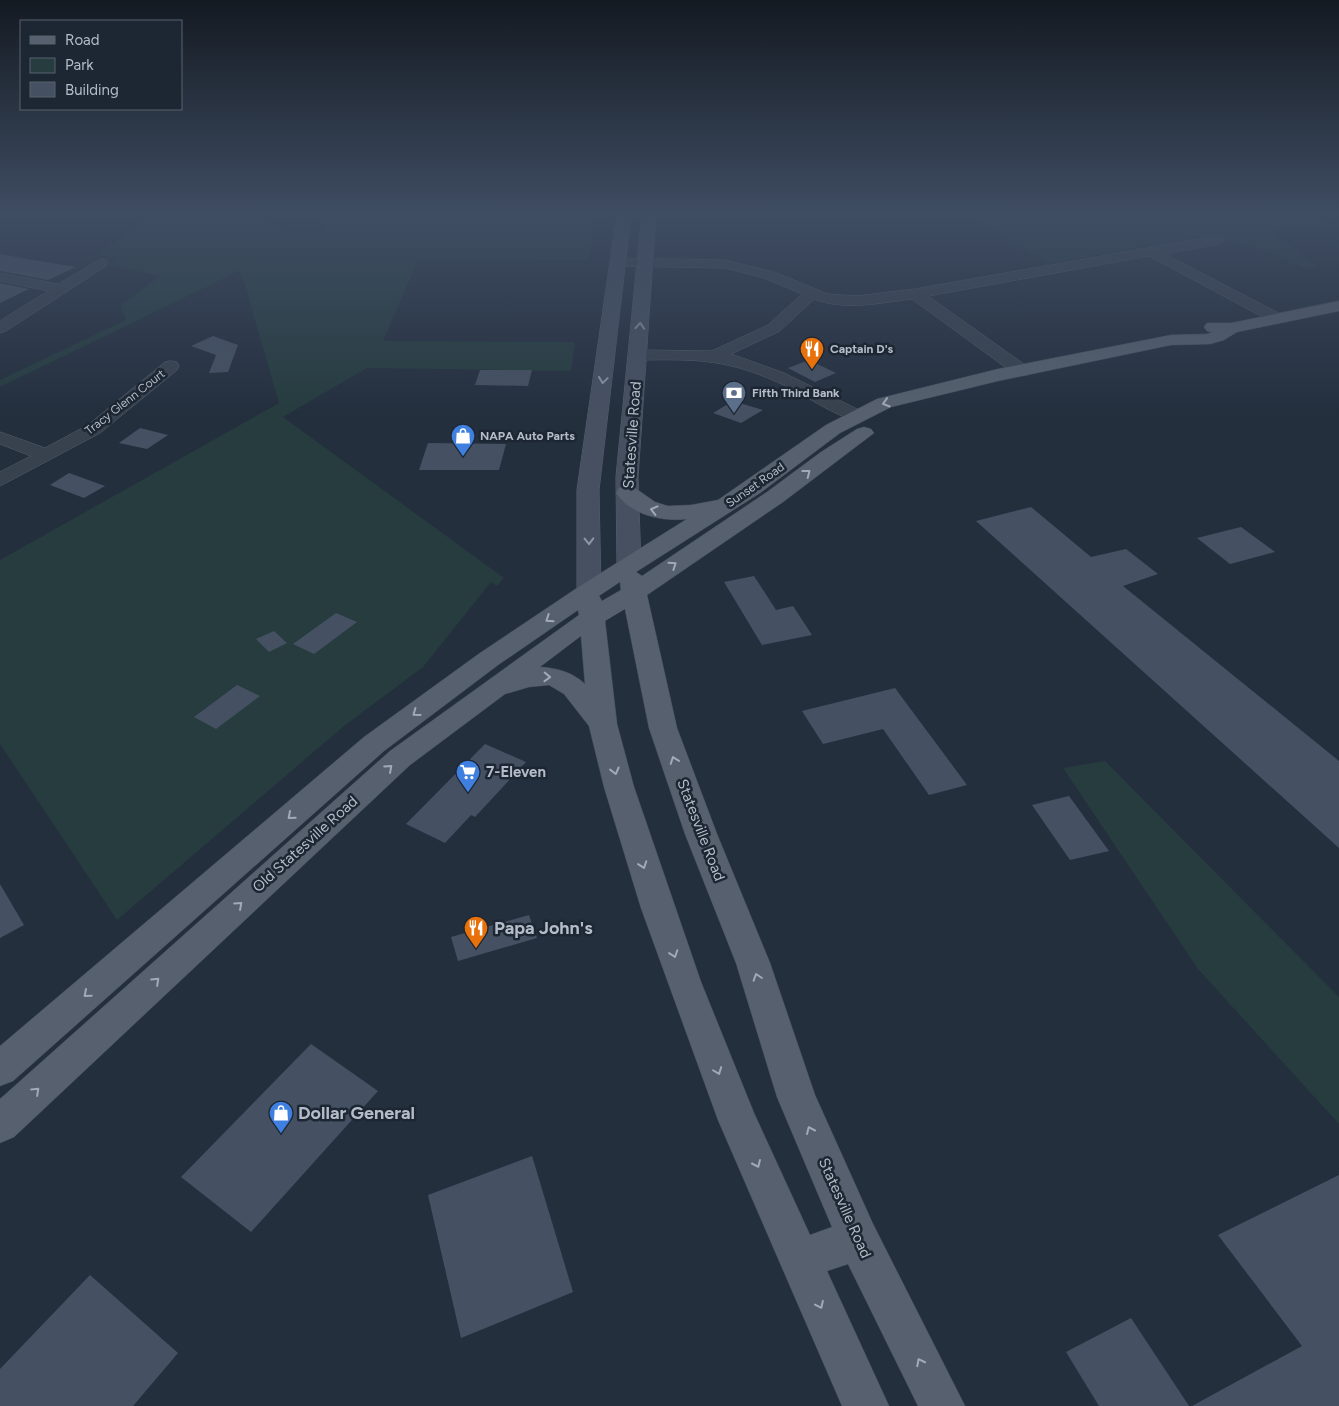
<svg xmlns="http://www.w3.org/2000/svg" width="1339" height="1406" font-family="Figtree,sans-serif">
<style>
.green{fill:#263c3f}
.building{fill:#455162}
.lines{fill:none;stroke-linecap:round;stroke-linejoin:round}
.street-casing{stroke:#565f6c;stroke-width:1}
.secondary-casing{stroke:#565f6c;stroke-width:1}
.primary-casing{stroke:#414a57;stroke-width:1}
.street{fill:#38414e;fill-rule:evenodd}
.secondary{fill:#465061;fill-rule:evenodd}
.primary{fill:#56606e;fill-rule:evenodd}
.oneway{stroke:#8e96a5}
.oneway2{stroke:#a1aab7}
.labels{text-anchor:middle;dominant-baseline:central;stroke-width:5;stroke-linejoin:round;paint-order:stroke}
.far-poi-label{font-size:12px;font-weight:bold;fill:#b4bcc9;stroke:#1d2633;text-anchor:start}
.far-street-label{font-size:12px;fill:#b4bcc9;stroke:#1d2633}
.street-label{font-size:15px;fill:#b4bcc9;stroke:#1d2633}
.poi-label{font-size:15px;font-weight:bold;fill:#b4bcc9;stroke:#1d2633;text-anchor:start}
.near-poi-label{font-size:18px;font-weight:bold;fill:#b4bcc9;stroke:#1d2633;text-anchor:start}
</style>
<rect width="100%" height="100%" fill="#242f3e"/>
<g class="green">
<path d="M152 215H254L306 239 325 229 316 215H597L589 260 418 261 383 341 575 342 571 371 367 368 283 417 504 578 497 586 491 582 423 667 344 726 117 920 0 744V560L279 403 245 285 239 271 0 387V380L126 320 120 306 160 276 110 265 117 258 98 254Z"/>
<path d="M969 215H1318L1332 221 1273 232 1318 267 1307 269 1256 248 1210 236 1050 263 1022 250Z"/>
<path d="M1105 761 1339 997V1124L1198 969 1063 768Z"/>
</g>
<g class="building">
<path d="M0 254 33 260 76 267 48 280 0 271Z"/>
<path d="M0 283 29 289 0 303Z"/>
<path d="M213 336 238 345 228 372 209 373 216 355 191 346Z"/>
<path d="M809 360 836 373 815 382 788 368Z"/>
<path d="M480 370H532L528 386 475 385Z"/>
<path d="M733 401 763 410 741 423 713 413Z"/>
<path d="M140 428 168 435 147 449 119 443Z"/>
<path d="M428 443 506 444 499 470H419Z"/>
<path d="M69 473 105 486 84 498 50 485Z"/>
<path d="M1031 507 1091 557 1126 549 1158 574 1123 586 1339 761V848L976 521Z"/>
<path d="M1241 527 1275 552 1230 564 1197 538Z"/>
<path d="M754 576 776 610 793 606 812 635 762 645 724 582Z"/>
<path d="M336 613 357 622 314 654 293 644Z"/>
<path d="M274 631 287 643 269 652 256 639Z"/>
<path d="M237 685 260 696 216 729 194 717Z"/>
<path d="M895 688 967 785 929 795 883 729 823 744 802 711Z"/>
<path d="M485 744 526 762 475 817 471 815 445 843 406 824Z"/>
<path d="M1069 796 1109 851 1070 860 1032 805Z"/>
<path d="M0 884 24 925 0 938Z"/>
<path d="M529 915 537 938 458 961 451 937Z"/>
<path d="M311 1044 378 1091 251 1232 181 1177Z"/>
<path d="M532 1156 573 1292 461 1338 428 1195Z"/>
<path d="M1339 1175V1406H1192L1302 1346 1218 1235Z"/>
<path d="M90 1275 178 1353 133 1406H0V1369Z"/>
<path d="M1131 1318 1189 1406H1099L1066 1352Z"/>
</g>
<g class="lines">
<defs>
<g id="street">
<path d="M1217 236 1224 240 1222 243 1165 254 1284 316 1286 319 1284 322H1272L1149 256 928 296 1028 367 1030 371 1028 375H1016L912 299C880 303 844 311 814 299L780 331 731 354 784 373 863 412 866 416 863 420 857 421C833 415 810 398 788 387 729 359 701 359 638 360L632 359 630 355 632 351 638 350 712 351 768 325 802 294 764 278 725 268 618 266 611 262 618 258 725 260 774 272 828 294 857 296 915 289Z"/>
<path d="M101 259 106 260 108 263 106 266 6 331 0 333V321L48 291 0 281V273L58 284Z"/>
<path d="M171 361 177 362 179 366 177 370 100 433 0 486V472L31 456 0 444V432L45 448 88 425 165 362Z"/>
</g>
<g id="secondary">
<path d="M617 215H631L599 490 601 591 598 596 589 598 580 596 577 591V490Z"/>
<path d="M642 215H656L638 477 641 566 637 571 629 573 621 571 617 566 616 477Z"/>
</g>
<path id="primary" d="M1339 301V311L1237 332 1224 340 1210 344 1171 345 998 381 891 407 840 433 760 493 636 572 642 576 767 492 821 452 857 429 864 427 871 429 874 433 783 502 647 595 677 728 717 834 770 963 815 1095 873 1224 965 1406H918L848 1264 827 1271 889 1406H842L718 1120 641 908 604 787 589 726 564 694 549 685 529 687 505 694 410 765 14 1137 0 1143V1099L390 751 579 615 578 610 498 665 384 751 13 1081 0 1086V1046L364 737 480 653 580 586 687 519C662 522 631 515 616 493L619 488 627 486 635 488 655 502 668 506 691 505 718 500 826 425 877 399 998 369 1171 335 1207 334 1212 332 1207 331 1204 327 1207 323H1231ZM620 582 621 590 602 601 599 596ZM625 609 649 728 685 834 736 963 777 1097 832 1227 810 1235 754 1113 701 982 634 787 617 724 605 621ZM581 636 585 684C572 672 557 668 540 667Z"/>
</defs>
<use href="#street" class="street-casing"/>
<use href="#secondary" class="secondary-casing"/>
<use href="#primary" class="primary-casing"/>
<use href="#street" class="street"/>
<use href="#secondary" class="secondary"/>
<use href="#primary" class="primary"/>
</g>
<defs><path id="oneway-chevron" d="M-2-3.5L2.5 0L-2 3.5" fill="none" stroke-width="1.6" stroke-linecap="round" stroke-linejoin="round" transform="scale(1.25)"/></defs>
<g class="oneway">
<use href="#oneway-chevron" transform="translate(640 326) rotate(-86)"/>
<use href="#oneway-chevron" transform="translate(603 380) rotate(98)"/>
<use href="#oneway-chevron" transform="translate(589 541) rotate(89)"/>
</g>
<g class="oneway2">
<use href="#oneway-chevron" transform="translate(886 403) rotate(163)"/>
<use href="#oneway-chevron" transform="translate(807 473) rotate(-38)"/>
<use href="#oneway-chevron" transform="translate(654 510) rotate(-166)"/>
<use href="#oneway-chevron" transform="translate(673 565) rotate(-34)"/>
<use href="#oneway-chevron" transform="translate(549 619) rotate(146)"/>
<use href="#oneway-chevron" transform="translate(547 677) rotate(2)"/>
<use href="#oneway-chevron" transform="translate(416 713) rotate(144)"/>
<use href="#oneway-chevron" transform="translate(674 760) rotate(-110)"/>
<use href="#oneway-chevron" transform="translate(389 768) rotate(-42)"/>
<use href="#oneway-chevron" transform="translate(615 771) rotate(76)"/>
<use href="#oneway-chevron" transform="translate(291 816) rotate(139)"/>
<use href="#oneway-chevron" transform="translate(643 865) rotate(71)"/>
<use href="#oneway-chevron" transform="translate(239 905) rotate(-42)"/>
<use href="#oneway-chevron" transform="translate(674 954) rotate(71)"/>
<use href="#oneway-chevron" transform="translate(757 977) rotate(-108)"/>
<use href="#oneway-chevron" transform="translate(156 981) rotate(-43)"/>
<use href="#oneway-chevron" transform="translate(87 994) rotate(139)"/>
<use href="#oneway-chevron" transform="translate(718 1071) rotate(69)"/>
<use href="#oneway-chevron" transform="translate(36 1091) rotate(-43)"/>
<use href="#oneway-chevron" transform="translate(810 1130) rotate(-114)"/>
<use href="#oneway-chevron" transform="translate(757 1164) rotate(66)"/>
<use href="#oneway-chevron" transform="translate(820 1305) rotate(65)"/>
<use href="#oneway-chevron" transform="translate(920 1362) rotate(-117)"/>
</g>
<linearGradient id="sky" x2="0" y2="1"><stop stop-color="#141a22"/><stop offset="0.52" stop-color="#3f4d63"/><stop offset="1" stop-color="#3f4d63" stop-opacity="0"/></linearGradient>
<rect width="1339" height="412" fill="url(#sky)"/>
<defs>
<symbol id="restaurant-pin" viewBox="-11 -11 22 30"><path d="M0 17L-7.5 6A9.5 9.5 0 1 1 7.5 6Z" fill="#e8710a" stroke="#1d2633"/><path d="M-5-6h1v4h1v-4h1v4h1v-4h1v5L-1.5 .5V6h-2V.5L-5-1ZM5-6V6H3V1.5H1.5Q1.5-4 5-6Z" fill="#fff"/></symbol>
<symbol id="bank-pin" viewBox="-11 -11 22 30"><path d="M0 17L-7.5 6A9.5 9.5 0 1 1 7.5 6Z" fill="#5c6f8a" stroke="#1d2633"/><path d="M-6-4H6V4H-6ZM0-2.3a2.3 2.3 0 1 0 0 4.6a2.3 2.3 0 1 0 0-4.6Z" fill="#fff"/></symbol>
<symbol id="shop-pin" viewBox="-11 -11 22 30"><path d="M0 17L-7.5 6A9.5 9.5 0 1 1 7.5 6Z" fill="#3f7fe0" stroke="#1d2633"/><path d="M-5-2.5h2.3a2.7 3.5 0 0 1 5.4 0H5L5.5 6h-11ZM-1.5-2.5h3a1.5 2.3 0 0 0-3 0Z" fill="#fff"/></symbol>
<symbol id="supermarket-pin" viewBox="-11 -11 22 30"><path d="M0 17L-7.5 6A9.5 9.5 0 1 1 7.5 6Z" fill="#3f7fe0" stroke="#1d2633"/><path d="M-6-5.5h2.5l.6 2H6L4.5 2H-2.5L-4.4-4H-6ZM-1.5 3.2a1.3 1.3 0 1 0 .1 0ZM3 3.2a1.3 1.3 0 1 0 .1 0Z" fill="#fff"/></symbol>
</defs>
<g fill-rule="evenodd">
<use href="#restaurant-pin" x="798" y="335" width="28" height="38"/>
<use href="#bank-pin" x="720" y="379" width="28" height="38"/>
<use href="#shop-pin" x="449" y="422" width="28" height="38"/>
<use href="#supermarket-pin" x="454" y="758" width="28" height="38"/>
<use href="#restaurant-pin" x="462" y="914" width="28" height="38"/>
<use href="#shop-pin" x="267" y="1099" width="28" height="38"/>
</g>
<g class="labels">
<g class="far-poi-label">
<text x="830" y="349">Captain D's</text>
<text x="752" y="393">Fifth Third Bank</text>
<text x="480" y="436">NAPA Auto Parts</text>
</g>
<g class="far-street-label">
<text transform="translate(125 402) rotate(-38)">Tracy Glenn Court</text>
<text transform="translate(755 485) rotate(-35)">Sunset Road</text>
</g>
<g class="street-label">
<text transform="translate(632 435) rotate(-86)">Statesville Road</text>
<text transform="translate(701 830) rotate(69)">Statesville Road</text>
<text transform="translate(305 844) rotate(-42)">Old Statesville Road</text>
<text transform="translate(845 1208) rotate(66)">Statesville Road</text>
</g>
<g class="poi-label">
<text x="486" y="772">7-Eleven</text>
</g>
<g class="near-poi-label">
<text x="494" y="928">Papa John's</text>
<text x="298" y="1113">Dollar General</text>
</g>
</g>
<rect x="20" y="20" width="162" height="90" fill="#1d2633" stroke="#59626f"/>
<rect x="30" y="36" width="25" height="8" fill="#56606e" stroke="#59626f"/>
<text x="65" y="45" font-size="15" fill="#b4bcc9">Road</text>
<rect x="30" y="58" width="25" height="15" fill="#263c3f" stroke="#59626f"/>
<text x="65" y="70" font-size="15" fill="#b4bcc9">Park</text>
<rect x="30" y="82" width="25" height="15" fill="#455162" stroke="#59626f"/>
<text x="65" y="95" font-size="15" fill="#b4bcc9">Building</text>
</svg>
